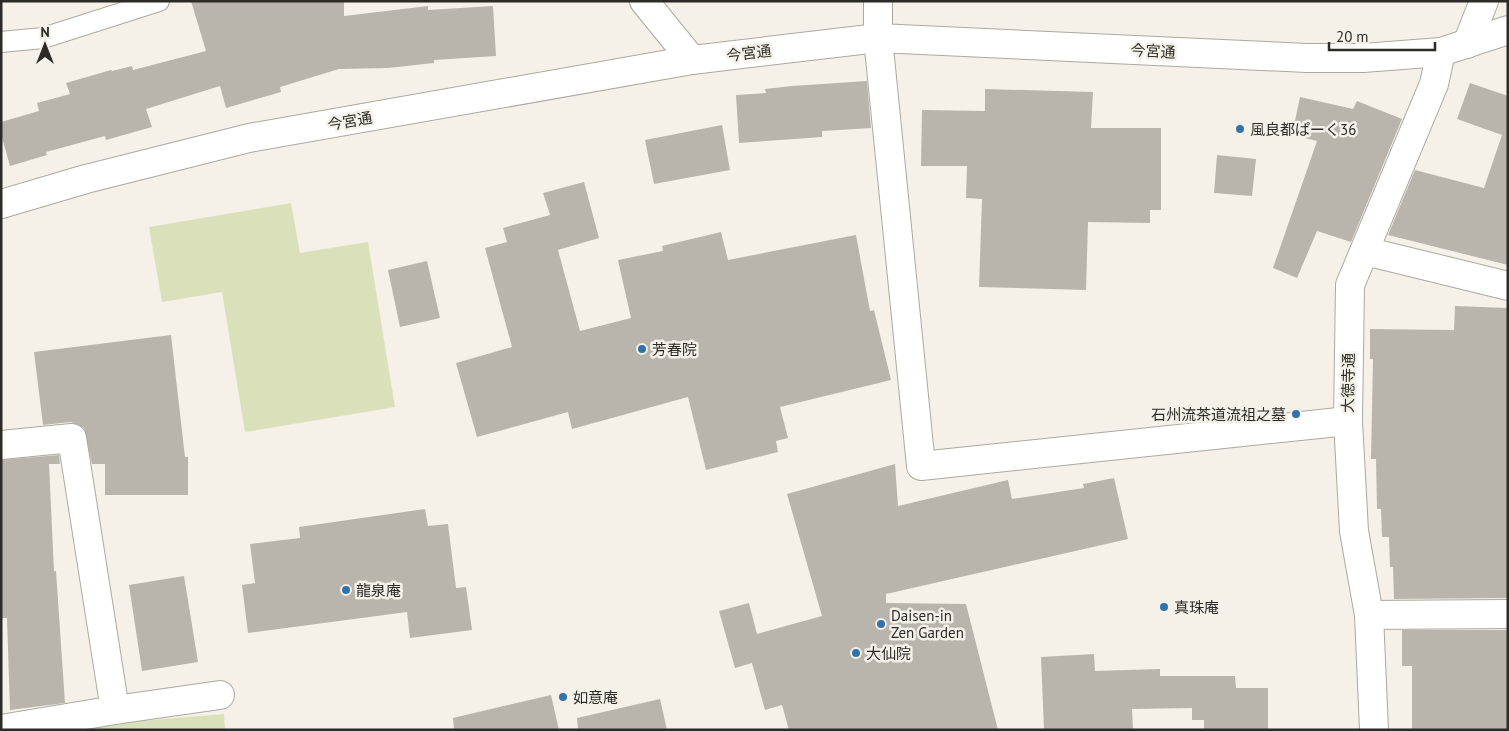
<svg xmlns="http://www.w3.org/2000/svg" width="1509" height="731" font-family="'PT Sans','Noto Sans JP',sans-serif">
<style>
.green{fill:#dae1ba}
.building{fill:#b9b5ad}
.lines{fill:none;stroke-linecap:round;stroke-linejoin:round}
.lane-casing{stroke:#aca8a0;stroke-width:22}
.street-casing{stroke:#aca8a0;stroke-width:30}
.secondary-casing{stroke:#aca8a0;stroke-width:30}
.lane{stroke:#fff;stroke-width:20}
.street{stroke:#fff;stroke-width:28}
.secondary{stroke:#fff;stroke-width:28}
.poi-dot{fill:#3173aa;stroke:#f5f1e9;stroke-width:2}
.labels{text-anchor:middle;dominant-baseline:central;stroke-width:5;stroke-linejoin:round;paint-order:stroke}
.street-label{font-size:15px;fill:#2c2b28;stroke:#f5f1e9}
.poi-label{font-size:15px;fill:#2c2b28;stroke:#f5f1e9;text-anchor:start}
</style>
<rect width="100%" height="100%" fill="#f5f1e9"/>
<g class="green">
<path d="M291 203 300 253 368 242 395 407 245 432 222 292 162 302 149 227Z"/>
<path d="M224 714 225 730H82L116 723Z"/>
</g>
<g class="building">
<path d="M191 1H344V16L428 6V10L493 6 496 56 434 60V63L388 68 339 69 280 87 281 92 226 108 220 86 146 109 152 127 106 140 105 136 46 152 47 155 10 166 1 134V122L39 111 37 103 70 94 66 83 111 70 112 71 132 66 133 70 206 51Z"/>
<path d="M867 81 871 128 822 131V137L739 143 736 95 766 93 765 89 792 86Z"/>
<path d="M1470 83 1508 96V265L1388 235 1415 170 1484 188 1502 135 1457 119Z"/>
<path d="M985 89 1093 92 1091 128H1161V210H1150V223L1088 222 1086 290 979 287 982 199 966 198 967 166H921L922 110 985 111Z"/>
<path d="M1300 97 1353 109 1357 101 1402 119 1351 242 1317 231 1297 278 1273 268 1317 141 1292 135Z"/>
<path d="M722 125 730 170 654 184 645 140Z"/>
<path d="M1217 155 1256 159 1252 196 1214 193Z"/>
<path d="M584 182 599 238 558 250 580 331 631 318 618 260 663 251 662 246 721 232 728 260 856 235 870 311 874 310 891 380 780 407 788 438 776 441 778 452 706 470 688 397 572 429 568 412 477 437 456 363 512 347 485 248 507 242 503 228 550 215 543 193Z"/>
<path d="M427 261 440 318 400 327 388 270Z"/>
<path d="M1455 306 1508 308V598L1394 599 1393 567H1390L1389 537H1382L1381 509H1377L1376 459H1371L1373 359H1370V329L1454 330Z"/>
<path d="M171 335 185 457H188V495H105V464H92L84 428 71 422 43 425 34 352Z"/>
<path d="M59 455 60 464H49L54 571H56L65 703 10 710 7 618H1V460Z"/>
<path d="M895 464 898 506 1008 480 1012 499 1084 488 1083 484 1114 478 1128 539 886 594V603L966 604 998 730H789L782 705 765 710 752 663 735 668 719 611 749 603 757 634 822 616 787 494Z"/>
<path d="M425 509 428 526 448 524 456 588 466 587 472 630 410 638 407 612 248 633 242 585 255 583 250 544 300 538 299 527Z"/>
<path d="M184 576 198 662 142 671 129 585Z"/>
<path d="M1402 630H1508V729L1412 730V666H1402Z"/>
<path d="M1094 654 1095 671 1160 669V676H1235L1236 688H1268V730H1204V720H1192V708L1132 709 1133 730H1044L1041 657Z"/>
<path d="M551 695 559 730H454L453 718Z"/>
<path d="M660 699 667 730H578L577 718Z"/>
</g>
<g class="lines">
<defs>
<path id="lane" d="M1 42 43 38 159 1"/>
<g id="street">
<path d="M644 1 692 60"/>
<path d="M878 1V38L921 466 1348 421"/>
<path d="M1467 44 1484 1"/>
<path d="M1365 251 1508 286"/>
<path d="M1 445 72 438 115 710"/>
<path d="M1369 615 1508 614"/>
<path d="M1 729 115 710 220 695"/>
</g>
<g id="secondary">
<path d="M1 204 86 179 249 138 692 60 878 38 1307 58H1363L1441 52 1508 30"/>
<path d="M1374 730 1369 615 1354 531 1348 421 1350 285 1434 84 1441 52"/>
</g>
</defs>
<use href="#lane" class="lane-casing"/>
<use href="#street" class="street-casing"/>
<use href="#secondary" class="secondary-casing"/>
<use href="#lane" class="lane"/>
<use href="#street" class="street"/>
<use href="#secondary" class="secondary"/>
</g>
<g class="poi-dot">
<circle cx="1240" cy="129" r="5"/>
<circle cx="642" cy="349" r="5"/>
<circle cx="1296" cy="414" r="5"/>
<circle cx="346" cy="590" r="5"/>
<circle cx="1164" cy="607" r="5"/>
<circle cx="881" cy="624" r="5"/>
<circle cx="856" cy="653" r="5"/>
<circle cx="563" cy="697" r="5"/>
</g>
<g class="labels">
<g class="street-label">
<text transform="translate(1153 51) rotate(3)">今宮通</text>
<text transform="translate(749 53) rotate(-7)">今宮通</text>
<text transform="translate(350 121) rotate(-10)">今宮通</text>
<text transform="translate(1348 383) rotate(-89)">大徳寺通</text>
</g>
<g class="poi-label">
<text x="1250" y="129">風良都ぱーく36</text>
<text x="652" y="349">芳春院</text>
<text x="1286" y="414" text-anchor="end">石州流茶道流祖之墓</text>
<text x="356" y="590">龍泉庵</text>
<text x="1174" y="607">真珠庵</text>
<text x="891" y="615">Daisen-in<tspan x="891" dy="17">Zen Garden</tspan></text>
<text x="866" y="653">大仙院</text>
<text x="573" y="697">如意庵</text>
</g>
</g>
<rect width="1509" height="731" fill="none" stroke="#2c2b28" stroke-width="5"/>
<g transform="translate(45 45)" stroke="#f5f1e9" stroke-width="4" paint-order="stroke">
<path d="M0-4L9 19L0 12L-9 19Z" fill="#2c2b28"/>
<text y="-8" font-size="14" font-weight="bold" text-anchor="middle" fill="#2c2b28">N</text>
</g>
<path d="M1329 42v8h106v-8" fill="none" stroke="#2c2b28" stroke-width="2.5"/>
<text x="1336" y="42" font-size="15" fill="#2c2b28" stroke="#f5f1e9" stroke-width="4" paint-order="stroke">20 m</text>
</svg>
